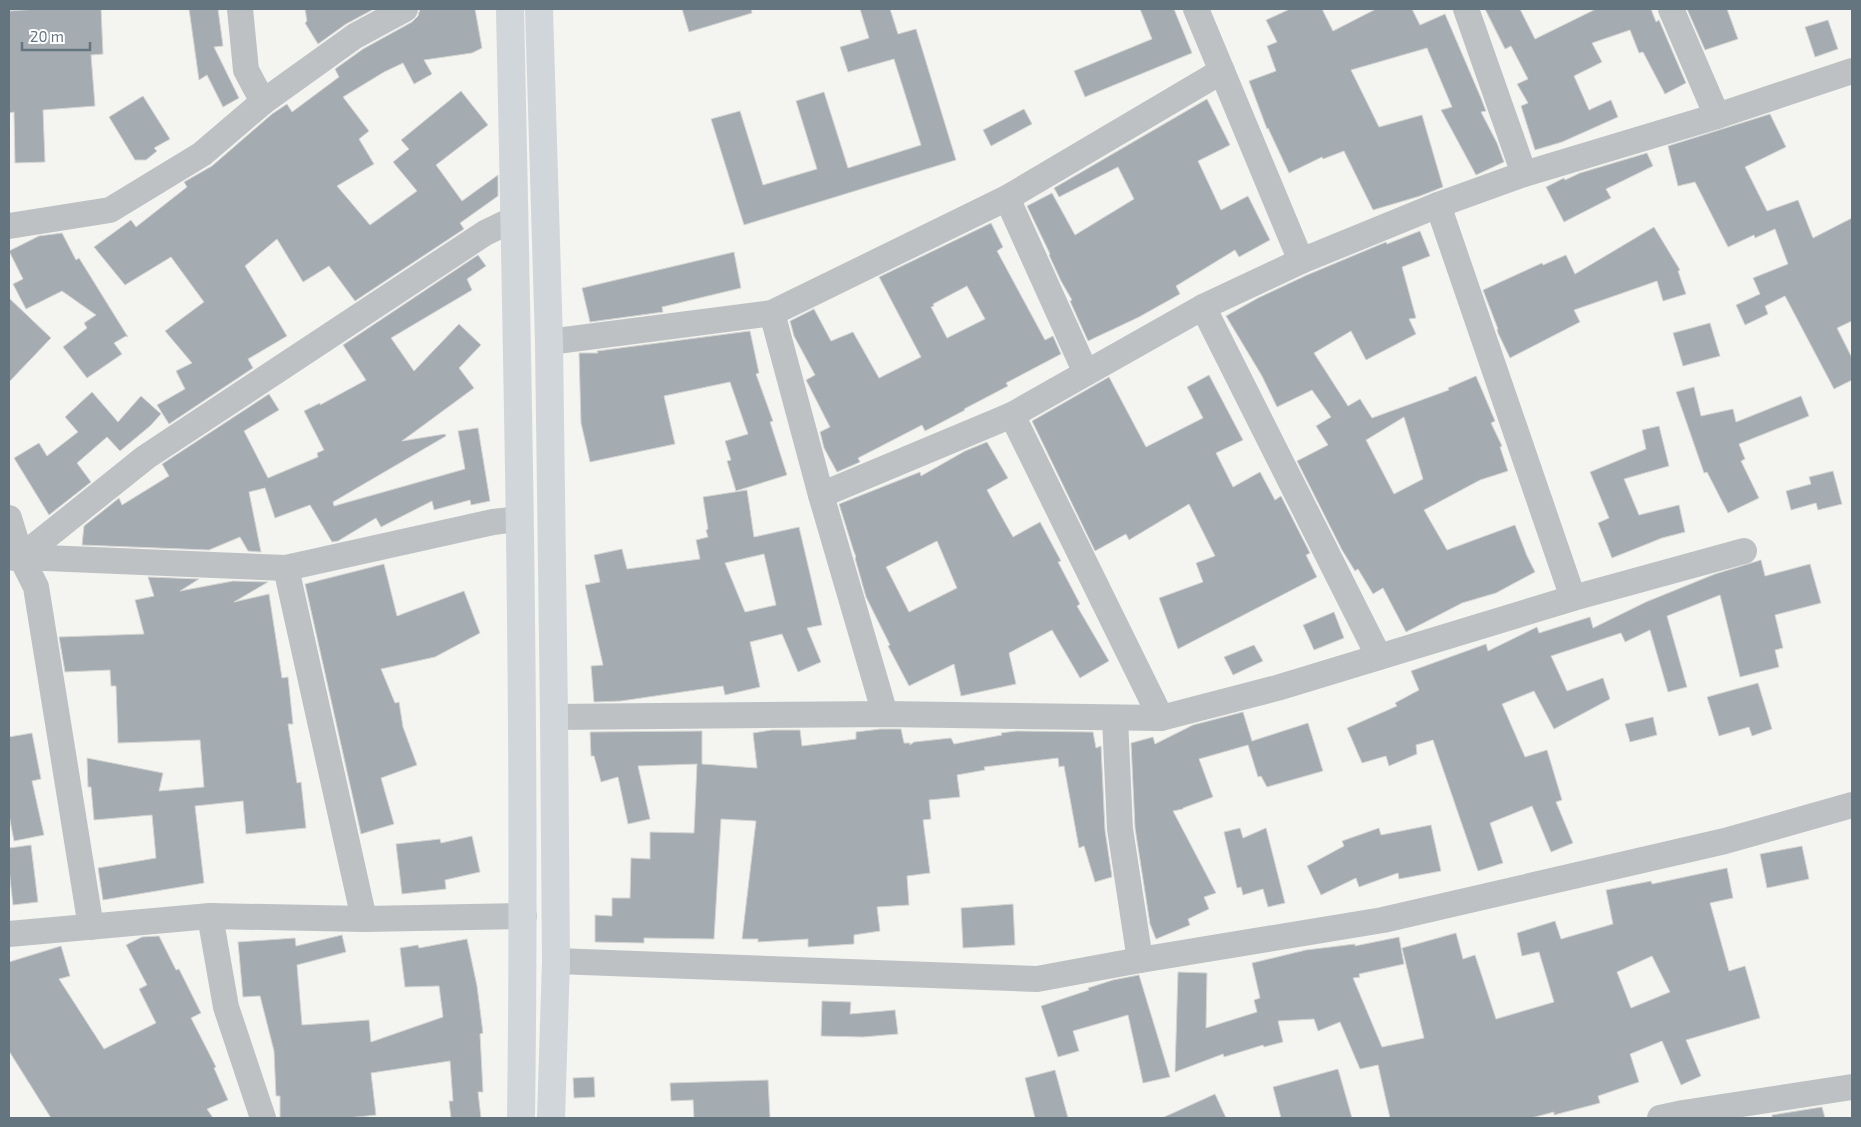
<svg xmlns="http://www.w3.org/2000/svg" width="1861" height="1127" font-family="'Exo 2',sans-serif">
<style>
.building{fill:#a4acb1;stroke:#d5d5d3;fill-rule:evenodd}
.lines{fill:none;stroke-linecap:round;stroke-linejoin:round}
.minor{stroke:#bdc1c4;stroke-width:26}
.major{stroke:#d1d6da;stroke-width:28}
</style>
<rect width="100%" height="100%" fill="#f4f4f0"/>
<g class="building">
<path d="M37 9H101L103 54 91 55 95 106 43 110 45 162 15 163 14 112 9 113V11Z"/>
<path d="M189 9H218L223 46 214 47 239 98 223 107 207 75 199 80Z"/>
<path d="M305 9H374L346 24 318 44 305 23 307 21Z"/>
<path d="M420 9H475L482 48 472 53 424 60 432 74 414 84 403 63 384 72 343 97 369 131 359 139 374 164 337 186 370 225 417 191 393 162 409 149 401 140 461 91 488 125 436 165 462 201 498 175V196L460 223 464 229 355 301 329 266 303 282 277 239 245 266 287 336 248 359 253 368 169 424 157 405 185 389 176 371 192 363 165 331 204 302 171 257 125 285 94 247 131 220 136 227 187 187 184 182 212 166 272 114 287 104 292 112 339 77 335 69 363 49 412 22 418 16Z"/>
<path d="M682 9H751L752 13 689 32Z"/>
<path d="M860 9H890L898 34 916 29 956 160 744 225 711 119 740 111 763 185 817 169 796 101 824 92 848 168 921 145 894 59 848 72 840 47 869 38Z"/>
<path d="M1140 9H1174L1192 53 1085 97 1074 71 1152 39Z"/>
<path d="M1290 9H1322L1333 31 1376 9H1412L1420 25 1445 14 1481 98 1486 111 1481 112 1497 143 1504 162 1476 175 1441 110 1452 107 1427 48 1351 70 1379 127 1422 115 1443 187 1420 196 1373 210 1344 151 1323 159 1322 157 1289 173 1268 128 1267 129 1249 81 1276 71 1267 46 1277 42 1266 20Z"/>
<path d="M1485 9H1520L1535 39 1596 9H1651L1656 22 1659 20 1686 83 1665 94 1643 52 1639 53 1630 30 1592 43 1602 62 1574 76 1589 110 1611 100 1618 117 1562 142 1535 150 1521 106 1528 103 1517 84 1528 79 1511 46 1505 49Z"/>
<path d="M1687 9H1727L1738 39 1705 50Z"/>
<path d="M1828 20 1838 49 1815 57 1805 27Z"/>
<path d="M143 96 170 139 154 148 157 151 146 160H135L109 117Z"/>
<path d="M1207 99 1230 145 1198 161 1221 210 1248 196 1270 240 1239 257 1235 250 1176 286 1180 294 1139 317 1088 341 1070 301 1072 300 1061 281 1049 255 1050 254 1027 206 1052 193 1075 235 1134 199 1118 167 1059 197 1054 188Z"/>
<path d="M1024 109 1032 124 991 146 983 130Z"/>
<path d="M1770 114 1786 147 1745 167 1767 211 1798 200 1813 238 1852 218V321L1837 328 1852 358V380L1834 389 1785 296 1765 306 1768 314 1745 325 1736 305 1760 294 1753 278 1788 264 1775 229 1755 238 1754 235 1728 247 1695 182 1678 186 1668 146Z"/>
<path d="M1647 153 1653 166 1606 189 1611 198 1564 222 1546 187 1564 178 1565 180 1580 173Z"/>
<path d="M991 223 1003 247 997 251 1045 340 1053 336 1061 354 1006 383 1008 386 964 409 965 410 925 431 922 425 858 458 860 462 837 472 824 448 820 432 830 427 806 380 815 375 794 336 790 321 814 309 831 341 853 332 879 378 921 357 879 277ZM967 286 985 319 947 338 931 307 934 306 933 304Z"/>
<path d="M1654 227 1680 270 1678 271 1686 294 1663 301 1657 281 1574 310 1580 322 1510 358 1498 333 1497 329H1498L1483 290 1542 263 1543 265 1566 255 1575 274Z"/>
<path d="M1420 231 1430 256 1402 267 1416 318 1409 319 1416 334 1366 360 1351 331 1314 353 1348 406 1360 399 1372 418 1449 390 1448 388 1476 376 1495 421 1491 423 1502 446 1500 447 1508 471 1480 480 1424 510 1447 550 1515 525 1527 556 1535 572 1496 593 1462 603 1406 632 1383 588 1373 594 1358 569 1355 571 1342 550 1297 461 1328 445 1316 426 1331 417 1312 390 1277 407 1262 376 1226 316 1258 298 1307 275 1386 242 1387 244ZM1404 417 1423 479 1394 494 1366 440Z"/>
<path d="M62 233 76 260 79 258 128 337 126 336 114 343 122 354 87 378 63 347 87 328 84 323 96 315 62 291 26 309 13 284 23 279 9 251 39 236Z"/>
<path d="M734 252 741 288 662 307 663 312 590 322 582 288Z"/>
<path d="M478 255 486 266 467 279 472 290 391 338 414 371 459 324 481 345 459 368 474 388 402 441 445 434 446 436 333 502 334 506 465 469 458 431 478 428 490 501 471 505 470 500 434 510 432 501 381 527 376 518 338 541 332 542 310 505 275 518 265 488 249 492 261 552 248 551 240 537 209 550 82 545 84 526 119 498 122 505 169 476 162 464 269 394 279 410 244 431 268 478 318 457 317 453 324 450 304 411 320 403V405L366 380 343 345Z"/>
<path d="M9 298 51 338 9 382Z"/>
<path d="M1710 323 1720 356 1683 366 1673 333Z"/>
<path d="M750 331 759 373 756 374 773 421 770 422 787 475 736 491 727 461 731 460 725 441 748 434 730 382 664 396 675 444 590 462 581 423 579 353H598L597 351Z"/>
<path d="M1209 375 1243 440 1216 453 1233 487 1260 472 1275 500 1281 496 1310 553 1306 555 1317 577 1178 649 1159 598 1203 582 1196 563 1215 556 1189 504 1129 540 1126 534 1095 551 1032 421 1109 377 1146 447 1203 418 1187 387Z"/>
<path d="M1694 387 1701 416 1733 409 1736 422 1801 396 1809 416 1739 444 1745 459 1741 461 1759 498 1728 513 1707 472 1704 473 1676 392Z"/>
<path d="M92 392 118 422 141 396 161 414 150 426 120 451 107 437 77 463 91 482 49 515 14 458 39 443 47 456 78 432 65 417Z"/>
<path d="M1659 426 1669 466 1624 479 1639 515 1679 505 1685 532 1662 538 1612 558 1598 523 1609 518 1590 472 1646 449 1642 430Z"/>
<path d="M987 442 1008 478 987 490 1004 521 1013 537 1040 522 1061 561 1058 562 1080 604 1077 606 1109 661 1080 678 1052 630 1009 653 1016 684 961 696 954 664 909 686 888 646 890 645 866 597 855 558 856 557 853 549 839 504 920 472 921 476 965 451ZM937 541 957 588 909 612 886 567Z"/>
<path d="M1833 471 1842 504 1818 510 1816 503 1791 510 1786 491 1811 484 1809 477Z"/>
<path d="M747 490 754 537 799 527 822 625 807 628 821 662 798 672 782 634 750 642 760 687 725 695 723 686 621 701 594 702 591 666 603 665 585 585 600 582 594 555 622 549 627 569 700 559 696 540 708 537 706 530 708 529 703 497ZM764 554 776 605 745 612 725 563Z"/>
<path d="M1761 560 1765 576 1810 564 1821 603 1775 615 1783 648 1775 650 1779 667 1740 677 1720 595 1667 616 1687 687 1668 692 1650 630 1625 642 1621 633 1551 656 1567 691 1603 678 1610 699 1554 729 1534 691 1502 704 1525 757 1547 750 1562 800 1556 802 1573 843 1551 852 1532 806 1490 823 1503 863 1478 871 1433 740 1416 745 1417 754 1389 766 1386 756 1362 763 1347 728 1397 706 1395 703 1419 690 1411 671 1486 644 1488 651 1537 627 1539 633 1590 617 1593 628 1646 602 1715 574Z"/>
<path d="M384 564 397 616 464 591 480 633 435 657 381 669 395 703 399 702 403 727 417 765 381 778 394 824 361 834 305 584Z"/>
<path d="M148 577 199 579 180 591 233 581 268 582 234 602 269 594 282 678 288 677 293 724H288L297 783 301 782 306 828 246 834 243 801 195 806 204 883 103 900 98 868 156 858 152 815 94 820 91 787H88L87 758 163 773 159 791 204 787 200 740 118 743 116 686H111L110 670 65 672 59 637 144 634 135 600 154 596Z"/>
<path d="M1334 612 1344 638 1314 650 1303 625Z"/>
<path d="M1254 645 1263 661 1233 675 1224 657Z"/>
<path d="M1758 683 1772 729 1752 736 1749 727 1719 736 1707 697Z"/>
<path d="M1243 712 1252 741 1308 723 1323 771 1267 787 1261 776 1258 777 1248 745 1199 759 1213 797 1183 808V809L1173 811 1216 893 1204 897 1209 909 1188 919 1190 925 1156 939 1150 924 1135 828 1131 743 1153 737 1155 744 1193 725Z"/>
<path d="M1653 717 1657 735 1630 742 1625 724Z"/>
<path d="M881 729H901L904 743H910V745L914 742 951 738 954 744 1002 735 1001 733 1016 731 1093 732 1096 748 1101 746 1105 830 1112 877 1095 882 1084 846 1079 848 1064 766 1059 767 1058 758 984 767 985 770 957 775 960 797 929 800 931 819 923 820 930 873 907 876 909 905 877 907 880 931 854 935V944L808 947V939L758 942V939H742L756 821 721 819 714 939 644 938V943L595 942V915L612 916V898H630L631 858 650 859V832L694 833 697 764 638 766 650 819 628 824 618 777 601 782 594 756H591L590 732 702 731V764L757 768 753 733 772 730H800L802 746 856 739V732Z"/>
<path d="M32 733 41 779 32 781 44 835 14 841 9 815V737Z"/>
<path d="M1431 825 1441 871 1399 879 1398 873 1359 887 1356 878 1321 895 1307 866 1344 846 1342 841 1379 828 1381 835Z"/>
<path d="M1240 828 1243 838 1266 828 1285 903 1268 907 1263 889 1243 895 1241 887 1237 888 1224 832Z"/>
<path d="M472 836 480 872 445 880 446 889 402 894 396 844 440 839 441 843Z"/>
<path d="M31 845 38 902 13 905 9 869V848Z"/>
<path d="M1802 846 1809 879 1767 888 1760 854Z"/>
<path d="M1727 868 1733 898 1710 903 1729 971 1745 966 1760 1018 1686 1040 1701 1076 1681 1085 1662 1041 1630 1054 1639 1082 1598 1096 1600 1103 1554 1115V1112L1531 1118H1390L1378 1065 1360 1069 1340 1022 1318 1031 1314 1019 1278 1021 1283 1042 1264 1047 1263 1045 1224 1057 1223 1054 1175 1072 1178 972 1207 973 1206 1028 1257 1012 1254 1000 1260 998 1252 963 1306 950 1355 944V946L1399 937 1404 964 1359 974 1360 977 1353 978 1382 1047 1424 1038 1402 948 1456 933 1463 959 1475 955 1496 1019 1554 1002 1539 952 1522 956 1517 933 1555 921 1561 939 1613 924 1606 890 1651 881 1652 884ZM1652 956 1670 992 1631 1008 1617 972Z"/>
<path d="M1013 904 1015 945 963 948 961 908Z"/>
<path d="M342 935 346 952 297 965 302 1025 369 1020 371 1042 443 1017 439 986 405 987 400 948 418 945 419 948 467 939 477 986 483 1033 480 1034 483 1092H478L481 1118H451L449 1101H453L450 1061 371 1073 376 1115 347 1118H280V1096H276L274 1051 260 996 243 997 238 942 295 938 296 946Z"/>
<path d="M159 936 176 970 179 969 201 1013 191 1018 216 1067 214 1068 228 1100 207 1109 213 1118H51L9 1051V962L61 946 70 976 59 979 104 1049 156 1023 139 989 147 985 126 945 142 937Z"/>
<path d="M1139 975 1170 1077 1143 1083 1128 1015 1073 1031 1079 1051 1058 1057 1041 1006 1089 990 1088 988 1113 980Z"/>
<path d="M822 1001 851 1002 850 1014 895 1010 898 1034 863 1037 821 1036Z"/>
<path d="M1338 1069 1352 1118H1281L1273 1087Z"/>
<path d="M1055 1070 1068 1118H1035L1025 1078Z"/>
<path d="M594 1077 595 1097 574 1098 573 1078Z"/>
<path d="M768 1080 770 1118H694L693 1100 671 1101 670 1083Z"/>
<path d="M1215 1094 1226 1118H1162Z"/>
<path d="M1822 1107 1825 1118H1772V1115Z"/>
</g>
<g class="lines">
<g class="minor">
<path d="M1196 9 1301 261"/>
<path d="M1466 9 1524 174"/>
<path d="M1671 9 1717 116"/>
<path d="M263 102 355 36 405 9"/>
<path d="M1007 198 1086 373"/>
<path d="M1438 205 1573 598"/>
<path d="M9 226 110 210 202 154 263 102 246 70 240 9"/>
<path d="M1203 307 1379 657"/>
<path d="M772 313 821 495 885 714"/>
<path d="M549 342 772 313 1007 198 1222 71"/>
<path d="M1012 415 1161 718"/>
<path d="M821 495 1012 415 1203 307 1301 261 1438 205 1524 174 1717 116 1852 71"/>
<path d="M9 518 21 557 36 587 91 927"/>
<path d="M21 557 146 457 485 233 514 219"/>
<path d="M14 558 21 557 286 568 493 522 519 519"/>
<path d="M286 568 364 919"/>
<path d="M554 717 885 714 1161 718 1277 688 1573 598 1744 551"/>
<path d="M1115 718 1120 829 1140 960"/>
<path d="M210 916 226 1007 263 1118"/>
<path d="M9 934 210 916 364 919 524 916"/>
<path d="M556 961 1037 979 1140 960 1383 920 1725 841 1852 805"/>
<path d="M1660 1118 1683 1113 1852 1087"/>
</g>
<g class="major">
<path d="M510 9C518 379 526 748 521 1118"/>
<path d="M539 9 549 342 554 717 556 961 551 1118"/>
</g>
</g>
<rect width="1861" height="1127" fill="none" stroke="#647580" stroke-width="20"/>
<path d="M22 42v8h68v-8" fill="none" stroke="#647580" stroke-width="2.5"/>
<text x="30" y="42" font-size="15" fill="#647580" stroke="#ffffff" stroke-width="4" paint-order="stroke">20 m</text>
</svg>
